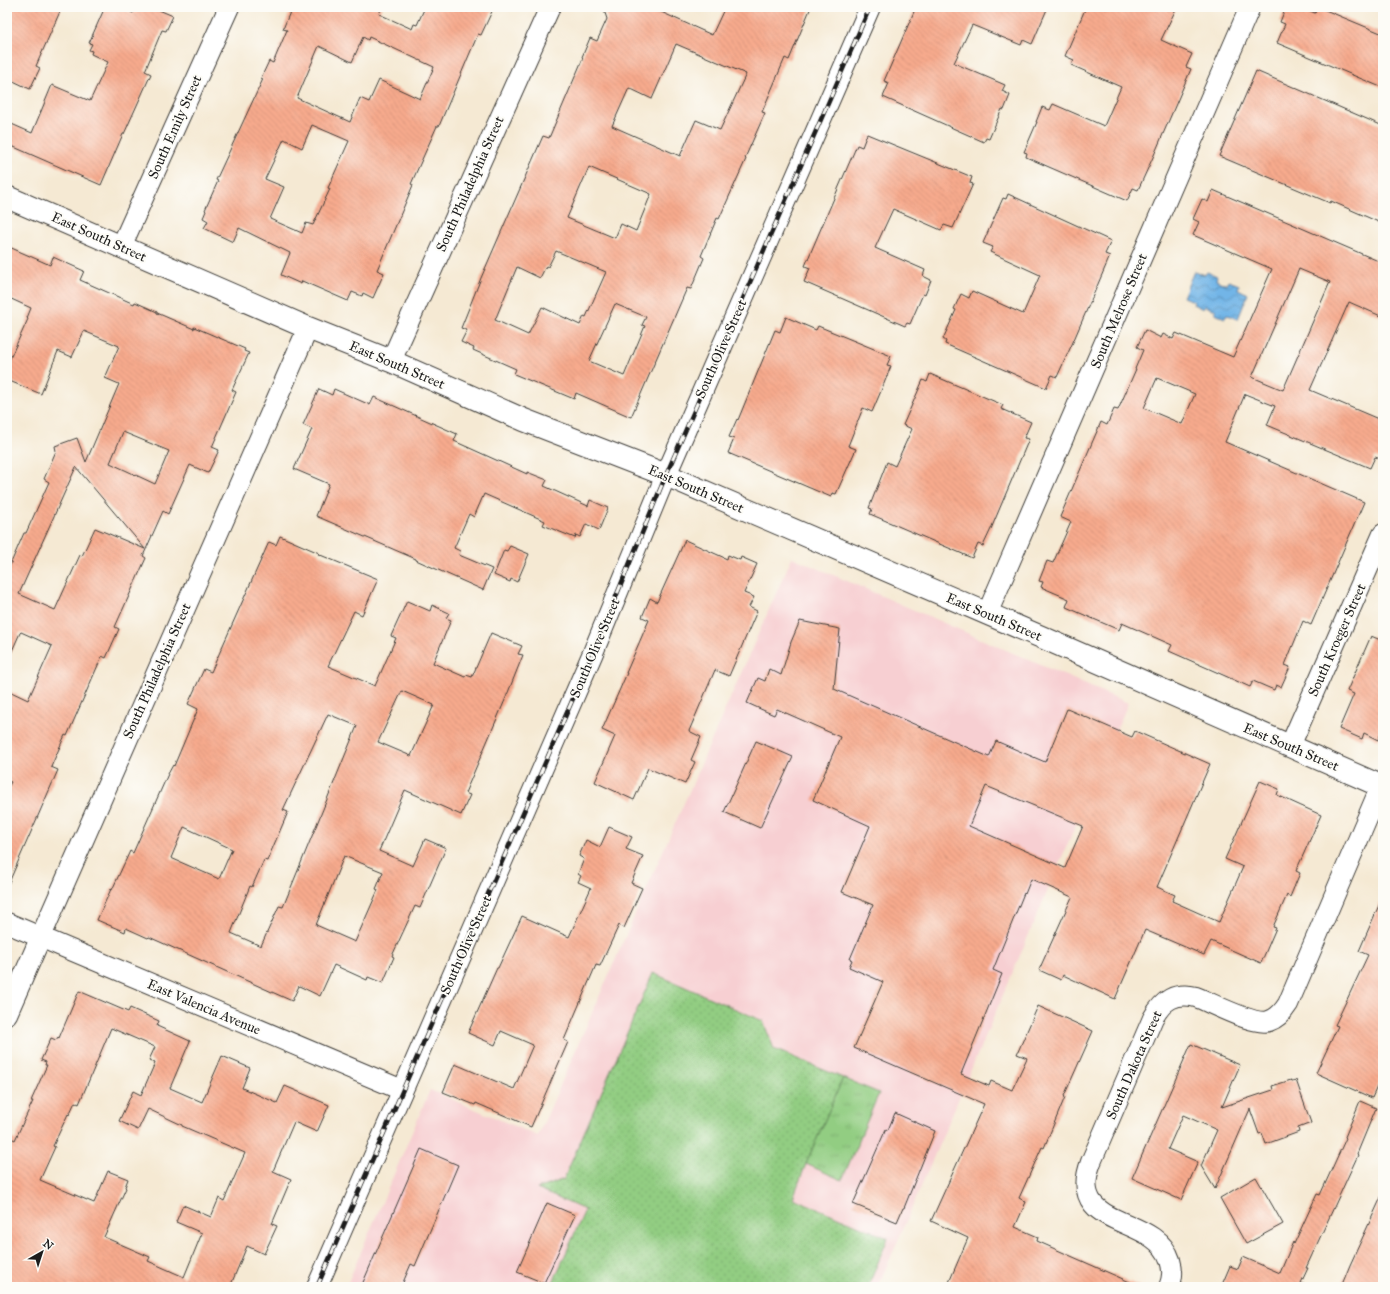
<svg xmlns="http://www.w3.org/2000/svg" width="1390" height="1294" font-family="'IM FELL Great Primer',serif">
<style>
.built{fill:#f7cfd2}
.grass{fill:url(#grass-dots);stroke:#57744f}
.park{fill:url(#park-tufts);stroke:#57744f}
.water{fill:url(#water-waves);stroke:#476882}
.building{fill:url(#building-back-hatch);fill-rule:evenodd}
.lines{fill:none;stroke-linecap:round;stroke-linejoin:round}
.minor-casing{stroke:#3d3b37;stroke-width:22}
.tertiary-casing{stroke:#3d3b37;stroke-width:24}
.minor{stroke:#fff;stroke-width:20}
.tertiary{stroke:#fff;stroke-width:22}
.rail-casing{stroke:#1c1c1c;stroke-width:4.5}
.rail{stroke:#fdfcf7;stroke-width:3;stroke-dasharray:9;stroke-linecap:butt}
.labels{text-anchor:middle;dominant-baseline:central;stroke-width:4;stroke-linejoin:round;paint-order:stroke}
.street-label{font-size:14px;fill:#1c1c1c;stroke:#fdfcf7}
</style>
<defs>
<pattern id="grass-dots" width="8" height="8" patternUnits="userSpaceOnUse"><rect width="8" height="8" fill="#92cd82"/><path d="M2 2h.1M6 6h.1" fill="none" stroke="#7daf70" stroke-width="1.8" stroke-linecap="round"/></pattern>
<pattern id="park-tufts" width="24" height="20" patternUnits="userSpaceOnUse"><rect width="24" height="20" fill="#92cd82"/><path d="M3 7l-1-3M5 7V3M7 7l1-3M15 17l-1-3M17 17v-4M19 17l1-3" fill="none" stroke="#7daf70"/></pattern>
<pattern id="water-waves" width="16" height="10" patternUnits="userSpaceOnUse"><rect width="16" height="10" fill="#72b5e7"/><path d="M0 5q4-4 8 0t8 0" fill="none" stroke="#5d92ba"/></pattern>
<pattern id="building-back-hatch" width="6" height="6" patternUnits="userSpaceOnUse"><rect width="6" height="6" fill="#f7aa8d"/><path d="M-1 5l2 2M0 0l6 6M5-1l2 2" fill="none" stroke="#d39279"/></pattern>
</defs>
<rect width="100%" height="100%" fill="#fdfcf7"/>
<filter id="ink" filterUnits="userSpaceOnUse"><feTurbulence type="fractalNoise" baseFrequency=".025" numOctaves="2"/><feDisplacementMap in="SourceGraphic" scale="8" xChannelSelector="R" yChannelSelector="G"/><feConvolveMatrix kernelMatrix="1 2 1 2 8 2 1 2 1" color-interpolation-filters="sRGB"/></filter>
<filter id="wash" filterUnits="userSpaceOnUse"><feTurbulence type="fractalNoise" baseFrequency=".012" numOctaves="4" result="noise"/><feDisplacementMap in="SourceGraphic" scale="16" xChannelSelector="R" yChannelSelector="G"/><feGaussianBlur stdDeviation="0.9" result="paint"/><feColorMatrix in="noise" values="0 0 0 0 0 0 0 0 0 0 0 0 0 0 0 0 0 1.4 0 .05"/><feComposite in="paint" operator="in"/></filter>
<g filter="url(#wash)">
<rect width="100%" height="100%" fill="#f5e9d3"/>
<path class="built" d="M792 557 1128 703 878 1287H346L430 1090 538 1136Z"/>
<path class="grass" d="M653 973 763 1021 774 1049 843 1078 806 1164 793 1198 888 1238 868 1287H551L585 1210 537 1189 564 1179Z"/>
<path class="park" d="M843 1078 879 1093 842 1180 806 1164Z"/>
<path class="water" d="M1194 271 1205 275 1207 272 1217 276 1216 280 1227 285 1229 281 1239 285 1238 289 1248 294 1238 319 1227 315 1225 318 1215 314 1216 310 1205 306 1203 309 1193 304 1194 301 1183 297Z"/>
<g id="blocks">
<g class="building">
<path d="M7 7H62L36 66 40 68 30 89 7 78Z"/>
<path d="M105 7H120L133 13 136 7H152L173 16 166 31 162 30 145 71 151 74 124 134H123L101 185 7 144V122L32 133 52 85 90 101 108 62 91 54 92 51 89 50 92 44 89 43Z"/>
<path d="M292 7H382L379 14 412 29 414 24 417 25 425 7H494L481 35 478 34 439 126H437L411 184 413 185 377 270 384 273 373 298 363 293 362 296 352 292 348 301 302 281 301 284 281 275 290 253 239 228 233 242 204 228 208 221 203 218 206 211 205 210 218 181 216 180 263 79 261 78 269 61 273 63 287 30 283 29ZM363 37 368 40 369 37 434 67 420 99 379 80 369 102 360 98 350 122 297 98 319 46 352 62ZM312 125 349 141 328 188 330 189 313 225 306 223 302 233 270 219 284 187 265 179 284 139 302 148Z"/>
<path d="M603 7H650L712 35 725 7H811L789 60 785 58 762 112 765 113 745 158 746 159 719 219 717 218 701 256 704 258 691 289 687 288 631 417 576 393 574 399 514 374 516 369 473 350 474 348 461 342 467 330 461 328 481 278 543 136 549 138 583 58 582 57 590 38 597 41 607 19ZM676 44 746 74 720 130 696 120 680 156 612 126 629 88 652 99ZM589 167 651 194 636 231 621 224 615 238 567 218ZM556 251 606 272 586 317 584 316 580 325 542 307 528 335 495 320 517 267 540 278 546 266 548 267ZM615 304 646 317 642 325 645 326 624 376 589 361Z"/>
<path d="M916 7H1048L1032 44 1023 40 1021 45 972 25 954 63 1005 85 1002 91 1010 95 1004 110 1002 109 989 139 986 138 984 142 883 97 889 83 884 81Z"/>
<path d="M1086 7H1177L1161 40 1192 54 1186 67 1191 69 1154 155 1138 190 1133 188 1127 201 1026 157 1027 153 1024 152 1037 122H1036L1042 107 1050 110 1053 104 1104 126 1121 87 1071 65 1074 60 1065 56Z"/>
<path d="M1286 7H1291L1304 12 1305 9 1315 13 1318 7 1383 34V88L1277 43 1285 24 1280 22Z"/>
<path d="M1256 71 1383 126V224L1331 201 1330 203 1219 156Z"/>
<path d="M867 134 972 177 970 183 973 184 953 228 944 225 941 230 893 209 875 248 925 270 923 276 931 280 925 295 923 294 910 324 907 323 905 326 804 282 810 268 805 266 819 233 857 145 862 147Z"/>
<path d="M1213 190 1383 263V317L1349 302 1310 390 1383 421V460L1375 457 1370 468 1267 425 1275 406 1245 394 1225 442 1364 502 1311 625 1303 621 1285 665 1290 667 1281 687 1276 685 1274 690 1253 681 1250 687 1169 651 1172 645 1122 623 1119 630 1066 607 1069 599 1041 587 1043 582 1039 581 1047 561 1053 563 1071 522 1060 517 1101 422 1107 425 1114 409 1118 410 1136 369H1135L1143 350 1137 347 1145 330 1161 338 1163 334 1173 339 1176 333 1233 357 1272 269 1193 235 1199 222 1193 219 1202 199 1208 202ZM1299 269 1330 282 1283 390 1252 377ZM1157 378 1195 394 1182 424 1144 408Z"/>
<path d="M1008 194 1111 241 1105 254 1110 256 1073 342 1057 377 1052 375 1046 388 945 344 946 341 943 339 956 310 954 309 961 294 969 298 972 291 1023 314 1040 275 990 252 993 247 983 243 1003 198 1006 199Z"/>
<path d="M7 246 50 265 53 257 84 271 80 280 134 304 135 302 157 312V313L194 329V327L245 349 244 351 249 353 232 390 236 392 212 447 219 450 208 473 190 465 168 514 163 511 143 556 146 558 115 627 119 629 106 658 102 656 67 736 65 735 51 767 58 770 7 887V789L11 782 7 780V690L28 700 52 646 21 632 20 633 7 662V572L24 533H26L49 482 44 479 56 451 55 446 77 438 86 462 119 384 105 378 119 346 84 331 72 357 58 351 41 394 7 380V365L28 319 27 318 31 308 7 297ZM123 432 169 451 155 484 110 463ZM76 467 145 549 95 528 82 556 80 555 55 610 19 594Z"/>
<path d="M786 317 816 330 818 326 891 356 887 365 891 366 881 391 872 412 863 408 848 446 856 449 836 494 832 493 831 497 728 453 734 439 729 437 737 419 738 420 775 330 780 332Z"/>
<path d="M930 374 1003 405 1001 409 1031 422 1024 438 1029 439 991 529 983 546 978 544 972 558 870 514 872 509 869 508 887 462 895 466 912 429 903 425 923 380 927 382Z"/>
<path d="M319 389 332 395 334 389 370 405 374 397 457 434 454 441 527 474V472L547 480 544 486 588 506 590 500 608 508 599 530 586 524 580 537 576 535 575 538 543 525 545 521 484 494 474 517 469 514 454 548 460 551 459 555 492 569 483 590 416 560V559L316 516 329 484 294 469 312 429 303 425Z"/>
<path d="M280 536 319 553 318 554 378 579 362 615 354 611 328 666 375 686 396 638 391 636 407 601 430 611 432 605 449 613 446 618 451 620 433 663 465 677 466 675 472 677 491 633 522 646 518 654 523 655 505 700 465 793 470 795 461 815 405 790 379 851 413 866 425 839 446 848 420 908 415 906 392 956 394 957 383 983 368 977 367 980 334 965 320 996 299 986 292 1001 149 937 148 938 126 928 125 932 97 920 111 889 112 890 130 851 133 853 168 774 173 765 174 766 198 709 188 704 204 669 211 672 269 542 276 545ZM402 691 434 705 411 756 378 742ZM328 714 357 726 283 907 279 906 261 946 231 933 250 886 252 887 264 860 267 861 288 812 283 810ZM184 827 232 849 219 879 171 858ZM344 856 383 872 376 889 378 890 355 942 316 925Z"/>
<path d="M685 540 727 559 728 555 740 560 741 557 757 564 744 593 754 597 749 607 757 611 729 676 715 670 689 731 701 737 691 760 695 762 685 784 648 768 634 800 595 782 615 736 602 730 627 673H626L649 620 642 617 650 598 657 602Z"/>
<path d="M510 546 529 554 517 582 511 579 510 582 494 575 504 550 507 551Z"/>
<path d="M800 621 840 629 834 689 989 757 996 741 1045 762 1067 709 1132 737 1135 731 1210 764 1157 887 1175 895 1172 901 1219 922 1243 867 1225 859 1260 781 1279 789 1277 795 1321 815 1296 871 1300 873 1290 897 1287 895 1273 927 1276 928 1261 963 1211 941 1204 955 1145 930 1115 999 1063 975 1061 980 1039 970 1072 897 1031 879 1025 894 1024 893 993 970 1002 974 961 1074 989 1086 991 1081 1012 1090 1027 1058 1017 1054 1038 1006 1093 1031 1064 1096 1065 1097 1044 1148 1042 1147 1019 1198 1026 1202 1015 1227 1038 1237 1037 1241 1141 1287H947L968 1238 931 1221 984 1104 854 1048 883 982 849 967 852 960 850 959 873 905 842 892 870 826 813 800 840 737 777 709 774 715 747 703 758 678 765 681 769 669 781 675 791 642ZM986 786 1083 826 1065 868 969 826Z"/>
<path d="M1371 636 1383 641V729L1378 740 1364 733 1362 739 1339 729 1354 694 1347 691Z"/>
<path d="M756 741 793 757 760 828 724 812Z"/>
<path d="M609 827 632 837 626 849 643 856 631 883 642 888 624 928 619 925 600 966 596 965 564 1040 568 1042 531 1127 476 1103 475 1105 443 1092 455 1064 514 1089 533 1045 501 1031 495 1045 468 1033 497 968H498L522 916 569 937 591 888 578 882 581 876 578 874 584 859 579 856 586 840 600 847Z"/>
<path d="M1383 896V1073L1372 1098 1316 1073 1338 1026 1335 1025 1368 955 1359 951Z"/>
<path d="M79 991 128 1012 130 1008 159 1021 157 1026 190 1041 170 1088 202 1102 222 1056 250 1068 242 1088 277 1103 285 1086 329 1105 317 1132 294 1122 273 1171 291 1179 272 1224 277 1226 264 1254 247 1246 230 1287H7V1148L11 1138 15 1140 33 1101H31L47 1065H45L46 1062 41 1060 51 1038 56 1040 58 1037 59 1038ZM111 1028 155 1047 149 1060 155 1063 141 1095 133 1091 119 1121 138 1130 148 1109 182 1125V1126L245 1153 224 1201 219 1198 211 1217 183 1205 176 1222 202 1233 184 1277 148 1261 150 1257 104 1237 126 1188 125 1187 128 1179 108 1171 94 1203 40 1180 55 1147 53 1146 68 1114 69 1115 75 1102 79 1104Z"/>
<path d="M1191 1044 1240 1065 1222 1107 1273 1090 1272 1086 1291 1080 1292 1081 1296 1080 1311 1123 1298 1128 1299 1132 1266 1144 1262 1133 1259 1134 1250 1109 1215 1189 1201 1166 1217 1130 1183 1115 1168 1149 1198 1162 1181 1200 1132 1178Z"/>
<path d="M1360 1101 1376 1108 1357 1154 1358 1155 1306 1268H1308L1301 1283 1310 1287H1221L1230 1266 1238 1269 1243 1257 1280 1273 1293 1242 1294 1244 1317 1194 1320 1195 1346 1138 1345 1137Z"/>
<path d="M895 1113 935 1131 904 1208H903L897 1222 853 1204 886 1129 888 1130Z"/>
<path d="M421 1149 458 1165 415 1266 411 1264 401 1287H361Z"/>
<path d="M1256 1177 1283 1224 1246 1244 1220 1198Z"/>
<path d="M1383 1193V1287H1341L1350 1265Z"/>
<path d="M547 1203 575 1215 544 1283 517 1272Z"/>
</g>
</g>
</g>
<g filter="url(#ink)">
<use href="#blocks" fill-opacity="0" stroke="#3d3b37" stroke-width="1"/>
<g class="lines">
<defs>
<g id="minor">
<path d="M121 247 229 7"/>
<path d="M391 361 550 7"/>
<path d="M987 614 1250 7"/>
<path d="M1290 746 1383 534"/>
<path d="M7 923 402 1090"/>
<path d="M7 1014 308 328"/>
<path d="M317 1287 592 655 666 475 870 7"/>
<path d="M1169 1287C1173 1277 1173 1270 1170 1260 1155 1213 1065 1231 1091 1162L1153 1018C1163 1000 1175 992 1196 997 1212 1003 1254 1026 1269 1021 1278 1018 1283 1012 1288 1004L1381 786"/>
</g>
<path id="tertiary" d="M7 197 308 328 391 361 524 420 666 475 1046 639 1383 787"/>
</defs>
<use href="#minor" class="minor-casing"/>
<use href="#tertiary" class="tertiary-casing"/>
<use href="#minor" class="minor"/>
<use href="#tertiary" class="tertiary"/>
<defs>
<path id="rail" d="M317 1287 592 655 666 475 870 7"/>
</defs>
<use href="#rail" class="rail-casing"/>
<use href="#rail" class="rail"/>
</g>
</g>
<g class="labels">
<g class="street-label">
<text transform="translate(175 127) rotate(-66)">South Emily Street</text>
<text transform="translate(470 184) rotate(-66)">South Philadelphia Street</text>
<text transform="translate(99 237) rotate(24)">East South Street</text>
<text transform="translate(1119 311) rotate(-67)">South Melrose Street</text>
<text transform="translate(721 349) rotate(-66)">South Olive Street</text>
<text transform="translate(397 365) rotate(23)">East South Street</text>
<text transform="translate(696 489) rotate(23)">East South Street</text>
<text transform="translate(994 617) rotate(23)">East South Street</text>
<text transform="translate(1337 640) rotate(-66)">South Kroeger Street</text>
<text transform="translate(595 648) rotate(-67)">South Olive Street</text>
<text transform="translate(157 671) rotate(-66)">South Philadelphia Street</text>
<text transform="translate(1291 747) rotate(23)">East South Street</text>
<text transform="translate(466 945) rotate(-66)">South Olive Street</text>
<text transform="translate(204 1007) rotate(23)">East Valencia Avenue</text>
<text transform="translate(1134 1065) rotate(-66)">South Dakota Street</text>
</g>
</g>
<rect width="1390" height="1294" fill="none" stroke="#fdfcf7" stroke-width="24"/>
<g transform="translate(42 1252) rotate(39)" stroke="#fdfcf7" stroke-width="3" paint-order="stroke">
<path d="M0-3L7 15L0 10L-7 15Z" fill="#1c1c1c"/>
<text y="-6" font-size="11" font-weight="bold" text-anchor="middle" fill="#1c1c1c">N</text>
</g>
</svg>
